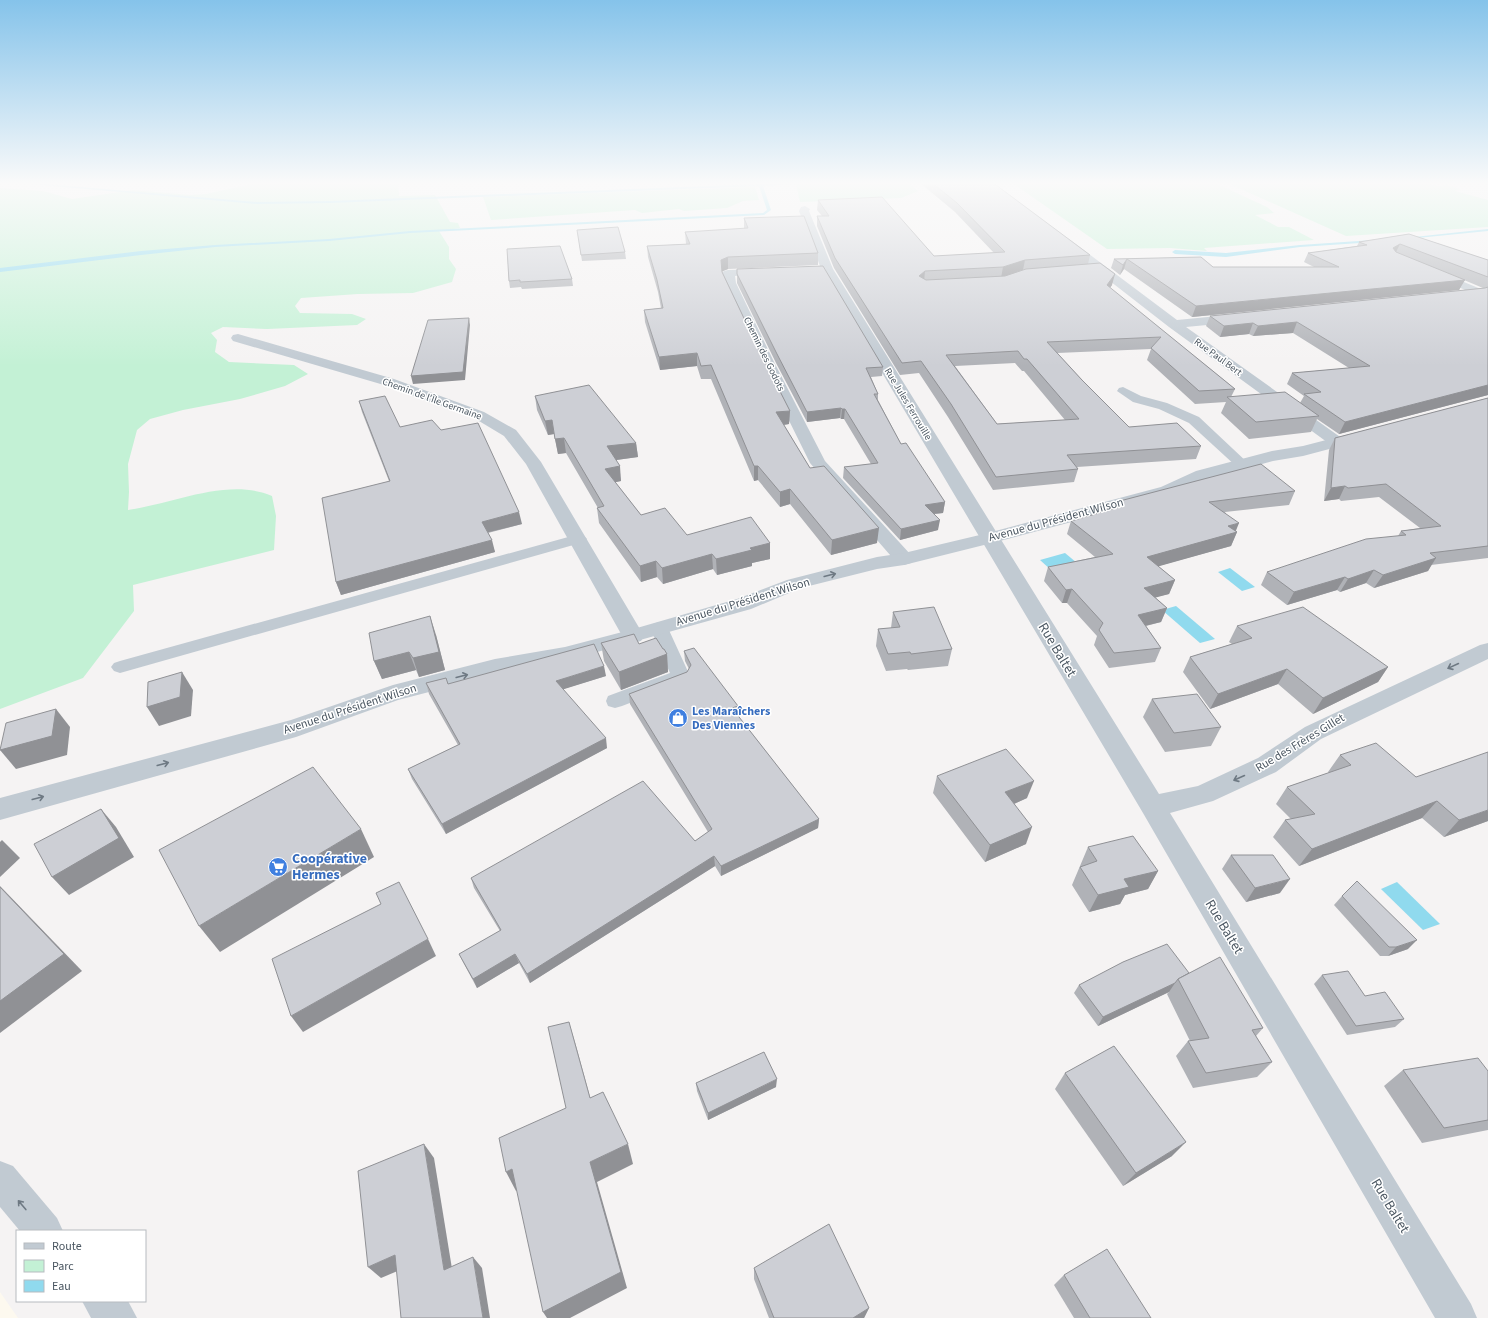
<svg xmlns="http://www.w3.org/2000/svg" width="1488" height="1318" font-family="'Source Sans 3',sans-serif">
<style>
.commercial{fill:#fdf9ef}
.green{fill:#c3f1d5}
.water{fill:#90daee}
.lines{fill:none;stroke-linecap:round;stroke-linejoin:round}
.stream{fill:#90daee;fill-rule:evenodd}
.service{fill:#c1cad2;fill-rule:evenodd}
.minor{fill:#c1cad2;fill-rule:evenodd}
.tertiary{fill:#c1cad2;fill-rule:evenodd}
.wall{fill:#b0b2b7;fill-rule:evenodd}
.shaded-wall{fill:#909195}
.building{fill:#cdcfd5;stroke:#909195;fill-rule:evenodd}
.oneway{stroke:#6e7983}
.labels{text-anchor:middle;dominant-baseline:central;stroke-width:3;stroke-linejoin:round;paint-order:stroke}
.far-street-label{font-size:10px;fill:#4a5661;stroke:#fff}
.street-label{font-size:12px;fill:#4a5661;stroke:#fff}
.shop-label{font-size:12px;font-weight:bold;fill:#366cbe;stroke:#fff;text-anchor:start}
.near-street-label{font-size:14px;fill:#4a5661;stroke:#fff}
.near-shop-label{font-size:14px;font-weight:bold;fill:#366cbe;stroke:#fff;text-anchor:start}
</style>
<rect width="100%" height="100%" fill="#f5f3f3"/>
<path class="commercial" d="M0 1292 18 1318H0Z"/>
<g class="green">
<path d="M308 182H398L399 196 435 195 450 222 458 223 460 228 439 231 449 247V259L456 269 452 282 413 293 358 294 301 298 295 306 300 313 352 314 366 319 357 325 267 329 223 327 211 333 217 340 215 352 229 362 294 365 308 374 285 386 240 399 183 410 150 419 137 430 128 464 129 492 128 510C173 504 228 477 272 496L276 516 274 550 133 585 134 611 83 678 0 709V188L43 191 72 199 133 190 190 195 206 194 252 184Z"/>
<path d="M866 182H907L918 191 901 198 800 202 796 184Z"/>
<path d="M1020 182H1213L1267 207 1274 213 1255 215 1278 227H1289L1314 240 1204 248 1207 251 1170 248 1107 249 1014 184 1022 183Z"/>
<path d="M1225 182H1422L1438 186 1446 185 1460 189 1455 191 1488 200V227L1346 236Z"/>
<path d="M755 187 759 200 743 201 727 208 684 211 679 209 642 213 635 210 491 220 483 197Z"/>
</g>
<g class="water">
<path d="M1065 553 1077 563 1051 570 1040 560Z"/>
<path d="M1230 568 1255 587 1242 591 1218 572Z"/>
<path d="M1176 606 1215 639 1200 643 1162 610Z"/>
<path d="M1397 882 1440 924 1423 930 1381 889Z"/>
</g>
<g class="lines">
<g class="stream">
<path d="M7 182H22L257 202 330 201 808 182H839L763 186 771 210 764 215 410 233 329 241 215 247 141 255 0 272V268L141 251 215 245 329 239 410 231 763 213 767 210 759 186 330 203 257 204Z"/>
<path d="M1488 229V231L1407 239 1405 238Z"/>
<path d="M1373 240 1375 242 1300 247 1226 257 1175 254 1172 252 1175 250 1226 253 1300 245Z"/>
</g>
<g class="service">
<path d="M1123 387 1141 396 1167 403 1199 417 1249 464 1247 467 1242 468 1237 467 1189 423 1159 409 1133 402 1117 391 1119 388Z"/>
<path d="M579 534 584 536 587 539 584 542 120 673 114 671 111 667 114 663 120 661Z"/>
<path d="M659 622 665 624 668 628 690 676 687 681 622 706 615 708 608 706 606 701 608 696 670 673 650 628 653 624Z"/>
</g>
<g class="minor">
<path d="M805 206 810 209 809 211 833 269 1159 794 1198 786 1258 758 1305 727 1480 645 1488 643V659L1321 739 1276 772 1213 801 1170 813 1471 1304 1477 1318H1435L1143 813 823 273 809 272 807 270 809 268 820 266 799 211 801 207Z"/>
<path d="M1065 238 1069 239 1177 320 1238 314 1243 315 1244 318 1243 321 1238 322 1186 327 1343 439 1345 442 1343 445 1337 447 1331 445 1169 327 1061 243 1060 241Z"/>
<path d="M767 269 771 270 773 272 771 274 735 276 736 283 775 364 825 461 911 555 914 559 911 563 904 565 897 563 810 463 761 364 724 283 722 273 724 271 728 270Z"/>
<path d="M1435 270 1488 292V300L1431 275 1429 273 1431 271Z"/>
<path d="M238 334 394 379 484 412 516 430 541 462 644 636 641 641 633 643 625 641 526 464 504 436 474 418 384 385 233 341 231 338 233 335Z"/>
<path d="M0 1161 13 1166 57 1218 63 1231H20L0 1207Z"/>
<path d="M82 1301H128L137 1318H91Z"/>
</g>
<path class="tertiary" d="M1361 431 1367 433 1369 436 1367 439 1303 456 1273 461 1208 479 1173 495 996 542 904 565 877 569 801 588 751 609 565 661 495 675 398 700 296 737 0 820V798L291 720 393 685 495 659 565 647 630 630 737 599 787 580 877 557 904 553 984 534 1161 487 1196 471 1272 451 1303 446Z"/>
</g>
<g class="wall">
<path d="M919 182H992L1090 255 1088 264 1112 285 1110 288 1235 389 1231 397 1300 403 1304 396 1287 384 1292 373 1349 368 1293 333 1253 336 1249 334 1220 337 1206 326 1210 316 1483 288 1464 280 1459 290 1192 317 1124 269 1120 275 1111 268 1114 259 1201 257 1213 267H1314L1304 262 1308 253 1357 246 1359 242 1409 234 1488 260V395L1339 434 1317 419 1311 432 1249 439 1221 413 1226 402 1195 404 1147 360 1151 349 1057 353 1082 380 1129 427 1201 446 1196 459 1077 467 1078 469 1074 482 993 490 948 417 919 373 900 375 834 268 817 226V216H822L817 210 818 200 934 256 994 253 955 212ZM1015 363 1022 371H1024L1065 420 997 424 955 366Z"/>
<path d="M744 218 818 253V265L728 269 722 271 760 352 790 411 789 424 784 425 810 468 877 543 831 555 790 504 780 507 758 480 754 481 711 379H701L697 366 660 370 645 322 644 310 661 308 658 292 648 257 647 246 686 244 685 232 744 229Z"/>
<path d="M577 230 625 252 626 259 582 261Z"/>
<path d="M507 249 572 279 573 286 522 289 521 287 510 288 509 281Z"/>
<path d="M737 269 883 367 882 376 871 377 878 394V400L901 444 945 502 943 513 934 514 938 530 900 540 843 478 844 467 871 464 844 419H841L840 418 807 422 776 363 737 283Z"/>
<path d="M535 396 636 443 638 457 616 460 621 481 615 482 641 515 687 535 770 543V559L752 563V566L717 575 713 569 663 584 657 577 641 582 599 523 597 508H598L566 453 558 454 554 434 548 435 537 410Z"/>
<path d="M1488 398V558L1431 565 1428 571 1374 588 1366 583 1340 592 1337 590 1287 605 1261 585 1267 572 1398 536 1401 531 1420 528 1379 497 1341 501 1339 499 1324 501 1329 450 1335 438Z"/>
<path d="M359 401 400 427 522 524 488 533 495 552 341 595 336 582 389 481 362 412Z"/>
<path d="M1295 491 1289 505 1225 512 1236 531 1237 532 1231 546 1158 566 1175 580 1169 594 1155 597 1167 608 1161 622 1146 626 1161 648 1155 662 1109 668 1094 645 1097 636 1067 603H1062L1044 581 1048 567 1095 557 1067 534 1071 521 1114 509 1116 502Z"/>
<path d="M893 612 952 649 948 666 908 670 907 669 886 671 876 646 878 629 891 628Z"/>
<path d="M1237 626 1388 667 1378 682 1313 714 1278 684 1210 709 1183 672 1190 657 1232 644 1229 642Z"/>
<path d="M436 635 445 670 419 677 416 670 382 679 374 661Z"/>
<path d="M601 643 639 644 663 649 667 654 668 672 621 690 604 661Z"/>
<path d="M684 651 738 716 819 819 818 828 721 876 715 866 530 983 519 963 477 988 464 964 459 954 500 931 474 888 471 878 695 841 708 832 630 704 629 694 687 672 689 669 685 661Z"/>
<path d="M606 676 563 689 607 748 446 834 412 779 408 769 458 745 429 694 426 683 446 678 448 684Z"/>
<path d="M1152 699 1221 727 1211 746 1165 752 1143 717Z"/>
<path d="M1340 755 1416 777 1488 821 1444 837 1422 818 1299 866 1273 837 1285 820 1291 819 1276 804 1287 787 1329 773 1328 772Z"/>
<path d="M937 776 1027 798 1014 804 1026 844 985 862 933 793Z"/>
<path d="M1088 847 1158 871 1148 889 1125 895 1120 904 1089 912 1072 885Z"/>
<path d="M1231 855 1280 893 1246 902 1222 869Z"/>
<path d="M1342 896 1408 949 1388 956H1380L1334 905Z"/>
<path d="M1189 973 1263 1028 1256 1036 1272 1062 1257 1077 1193 1088 1176 1056 1188 1041H1190L1167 994 1169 992 1098 1026 1074 993 1079 985Z"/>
<path d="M1322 975 1365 996 1404 1019 1395 1027 1347 1035 1314 984Z"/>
<path d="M1403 1070 1488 1071V1130L1422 1143 1384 1086Z"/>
<path d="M1065 1073 1172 1156 1123 1186 1055 1089Z"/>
<path d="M696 1083 776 1087 708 1120 697 1091Z"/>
<path d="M754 1268 869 1308 864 1318H769L754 1279Z"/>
<path d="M1064 1275 1151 1318H1074L1054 1285Z"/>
</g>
<g class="shaded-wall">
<path d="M0 182H12L0 183Z"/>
<path d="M1400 244 1395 254 1393 248Z"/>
<path d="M728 257V269L721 272V260Z"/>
<path d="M1127 259 1124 269 1120 275 1123 265Z"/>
<path d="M1025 260 1023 270 1001 278 1003 267Z"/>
<path d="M925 271 924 282 919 276Z"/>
<path d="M1115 274 1112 285 1104 296 1107 285Z"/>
<path d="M1465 280 1459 290 1192 317 1196 306Z"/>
<path d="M469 318 470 325 465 380 413 384 411 376Z"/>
<path d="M1297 322 1293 333 1253 336 1258 326Z"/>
<path d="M1253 323 1249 334 1220 337 1224 326Z"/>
<path d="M697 353V366L660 370 659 357Z"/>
<path d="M1488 385V395L1339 434 1345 422Z"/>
<path d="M841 408 840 418 807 422V412Z"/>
<path d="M842 409H845L844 419H841Z"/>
<path d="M790 411 789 424 775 426 776 412Z"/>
<path d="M552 420 554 434 548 435 545 421Z"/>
<path d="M564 438 566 453 558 454 555 439Z"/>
<path d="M636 443 638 457 609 461 607 446Z"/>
<path d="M620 466 621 481 607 484 605 469Z"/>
<path d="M754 466H758V480L754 481Z"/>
<path d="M1345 486 1339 499 1324 501 1331 488Z"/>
<path d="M790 489V504L780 507V492Z"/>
<path d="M945 502 943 513 923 515 925 505Z"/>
<path d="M519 512 522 524 485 533 482 522Z"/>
<path d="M940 520 938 530 900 540 901 529Z"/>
<path d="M1239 523 1235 533 1237 532 1231 546 1142 571 1147 557 1228 526Z"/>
<path d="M879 528 877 543 831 555 832 540Z"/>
<path d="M492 540 495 552 341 595 336 582Z"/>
<path d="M770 543V559L752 563V566L717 575 716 559 750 548Z"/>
<path d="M712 554 713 569 663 584 662 568Z"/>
<path d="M1436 558 1428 571 1374 588 1383 575Z"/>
<path d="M656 561 657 577 641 582 640 566Z"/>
<path d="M1374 570 1366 583 1340 592 1348 579Z"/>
<path d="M1345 577 1337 590 1287 605 1294 592Z"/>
<path d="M1175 580 1169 594 1139 602 1144 588Z"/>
<path d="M1072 589 1067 603H1062L1066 590Z"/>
<path d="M1167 608 1161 622 1132 629 1138 615Z"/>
<path d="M430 616 436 635 445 670 419 677 413 658Z"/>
<path d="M409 652 416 670 382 679 374 661Z"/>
<path d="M667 654 668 672 621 690 619 672Z"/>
<path d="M604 666 606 676 558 691 556 681Z"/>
<path d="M1388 667 1378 682 1313 714 1323 698Z"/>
<path d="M1287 669 1278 684 1210 709 1218 694Z"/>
<path d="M182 672 193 690 191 716 159 726 147 707Z"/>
<path d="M738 706V716L732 718V708Z"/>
<path d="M56 709 70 727 67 755 16 769 0 750Z"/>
<path d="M606 738 607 748 446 834 442 824Z"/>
<path d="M1034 781 1027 798 1000 810 1005 792Z"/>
<path d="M1437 801 1422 818 1299 866 1312 849Z"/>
<path d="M101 809 116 827 134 857 69 895 52 877Z"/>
<path d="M1488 810V821L1444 837 1459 820Z"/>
<path d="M819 819 818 828 721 876V866Z"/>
<path d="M1032 827 1026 844 985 862 990 845Z"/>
<path d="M361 829 374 857 220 952 199 926Z"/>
<path d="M2 840 20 858 0 877V842Z"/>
<path d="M714 856 715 866 530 983 527 974Z"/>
<path d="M1158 871 1148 889 1125 895 1120 904 1089 912 1098 895 1124 879Z"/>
<path d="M1290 879 1280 893 1246 902 1255 888Z"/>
<path d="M0 886 82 971 0 1033Z"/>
<path d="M428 939 436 956 303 1032 291 1016Z"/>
<path d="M1417 940 1408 949 1388 956 1396 947Z"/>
<path d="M515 954 519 963 477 988 473 979Z"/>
<path d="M1175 983 1169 992 1098 1026 1103 1017Z"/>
<path d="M569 1022 576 1046 596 1119 590 1098Z"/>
<path d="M777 1079 776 1087 708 1120V1113Z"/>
<path d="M1186 1142 1172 1156 1123 1186 1136 1173Z"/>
<path d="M424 1144 434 1158 454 1281 444 1270Z"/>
<path d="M628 1144 633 1164 597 1182 627 1288 570 1318H547L543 1312 590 1162Z"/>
<path d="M512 1169 523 1188 516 1191 506 1172Z"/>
<path d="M395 1255 407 1267 381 1278 368 1267Z"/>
<path d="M473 1257 482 1268 490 1318H483Z"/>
<path d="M869 1308 864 1318H853Z"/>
</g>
<g class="building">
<path d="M931 182H992L1090 255 1025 260 1003 267 925 271 919 276 926 280 1005 276 1026 269 1100 263 1115 274 1107 285 1235 389 1199 391 1151 348 1161 337 1047 342 1082 380 1129 427 1177 423 1201 446 1067 455 1078 469 996 477 951 404 921 361 902 363 835 258 817 216H829L818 200 882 197 934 256 1005 252 957 203ZM1018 351 1024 359H1027L1079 419 997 424 946 355Z"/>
<path d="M804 216 818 253 728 257 721 260 722 272 760 352 790 411 776 412 810 468 824 466 879 528 832 540 790 489 780 492 758 466H754L711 365 701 366 697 353 659 357 644 310 663 308 657 280 647 246 690 244 685 232 748 228 744 218Z"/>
<path d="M618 227 625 252 581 255 577 230Z"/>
<path d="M1409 234 1488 260V277L1400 244 1393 248 1396 252 1465 280 1196 306 1127 259 1123 265 1114 259 1201 257 1213 267H1339L1308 253 1367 245 1359 242Z"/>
<path d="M560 246 572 279 520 282V280L509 281 507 249Z"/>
<path d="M823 266 883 367 866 368 878 394H874L901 444 906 443 945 502 925 505 940 520 901 529 844 467 878 463 845 409H842L841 408 807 412 777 354 737 274V269Z"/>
<path d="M1488 287V385L1345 422 1304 394 1321 392 1292 373 1370 366 1297 322 1258 326 1253 323 1224 326 1210 316 1485 288Z"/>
<path d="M469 318 463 372 411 376 428 320Z"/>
<path d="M589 385 636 443 607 446 620 466 605 469 641 515 665 508 687 535 751 517 770 543 750 548 752 550 716 559 712 554 662 568 656 561 640 566 597 508 604 506 564 438 555 439 552 420 545 421 535 396Z"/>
<path d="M1285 392 1319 416 1256 422 1227 397Z"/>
<path d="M385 396 400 427 432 420 441 430 478 423 519 512 482 522 492 540 336 582 322 498 390 481 359 401Z"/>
<path d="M1488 398V546L1430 553 1436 558 1383 575 1374 570 1348 579 1345 577 1294 592 1267 572 1366 539 1406 535 1401 531 1441 526 1386 484 1348 488 1345 486 1331 488 1335 438Z"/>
<path d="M1261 464 1295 491 1209 502 1239 523 1228 526 1237 532 1147 557 1175 580 1144 588 1167 608 1138 615 1161 648 1114 653 1099 630 1103 623 1072 589 1066 590 1048 567 1113 554 1071 521 1123 506 1116 502Z"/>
<path d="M934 607 952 649 911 654 910 652 888 654 878 629 900 627 893 612Z"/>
<path d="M1303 607 1388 667 1323 698 1287 669 1218 694 1190 657 1252 638 1237 626Z"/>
<path d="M430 616 439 652 413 658 409 652 374 661 369 633Z"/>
<path d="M634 634 639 644 656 638 663 649H664L667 654 619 672 601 643Z"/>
<path d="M594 644 604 666 556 681 606 738 442 824 408 769 460 744 426 683 446 678 448 684Z"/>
<path d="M694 648 738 706 732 708 819 819 721 866 714 856 527 974 515 954 473 979 459 954 501 930 471 878 643 781 695 841 712 829 629 694 687 672 691 665 684 651Z"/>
<path d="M182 672 180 697 147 707 148 682Z"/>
<path d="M1197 694 1221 727 1174 733 1152 699Z"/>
<path d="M56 709 52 736 0 750 6 723Z"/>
<path d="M1376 743 1416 777 1488 752V810L1459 820 1437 801 1312 849 1285 820 1315 814 1287 787 1351 765 1340 755Z"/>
<path d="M1006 749 1034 781 1005 792 1032 827 990 845 937 776Z"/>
<path d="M313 767 361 829 199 926 159 850Z"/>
<path d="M101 809 119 838 52 877 34 844Z"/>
<path d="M1133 836 1158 871 1124 879 1129 887 1098 895 1080 867 1097 861 1088 847Z"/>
<path d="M1231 855H1273L1290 879 1255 888Z"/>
<path d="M1357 881 1417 940 1396 947H1389L1342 896Z"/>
<path d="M399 882 428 939 291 1016 272 959 381 904 376 893Z"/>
<path d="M0 887 64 954 0 1001Z"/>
<path d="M1167 944 1189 973 1178 979 1175 983 1103 1017 1079 985 1123 962Z"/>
<path d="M1220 957 1263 1028 1252 1030 1272 1062 1206 1073 1188 1041 1209 1038 1178 979Z"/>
<path d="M1348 971 1365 996 1385 992 1404 1019 1356 1026 1322 975Z"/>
<path d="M569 1022 590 1098 603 1092 628 1144 590 1162 621 1272 543 1312 512 1169 506 1172 499 1138 566 1108 548 1027Z"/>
<path d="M1114 1046 1186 1142 1136 1173 1065 1073Z"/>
<path d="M764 1052 777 1079 708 1113 696 1083Z"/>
<path d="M1478 1058 1488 1071V1120L1444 1128 1403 1070Z"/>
<path d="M424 1144 444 1270 473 1257 483 1318H401L395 1255 368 1267 358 1171Z"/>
<path d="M829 1224 869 1308 853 1318H774L754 1268Z"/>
<path d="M1107 1249 1151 1318H1090L1064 1275Z"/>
</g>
<defs><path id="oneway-shaft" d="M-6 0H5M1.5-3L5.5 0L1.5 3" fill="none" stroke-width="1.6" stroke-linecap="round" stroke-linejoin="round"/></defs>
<g class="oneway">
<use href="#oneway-shaft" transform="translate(830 575) rotate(-14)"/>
<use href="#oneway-shaft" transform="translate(1453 666) rotate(155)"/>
<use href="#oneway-shaft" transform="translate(462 676) rotate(-14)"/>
<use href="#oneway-shaft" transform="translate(163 764) rotate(-15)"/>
<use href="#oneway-shaft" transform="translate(1239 778) rotate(156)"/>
<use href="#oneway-shaft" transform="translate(38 798) rotate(-15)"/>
<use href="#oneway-shaft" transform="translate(22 1205) rotate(-130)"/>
</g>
<linearGradient id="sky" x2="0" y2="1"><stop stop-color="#85c3ea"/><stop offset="0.5" stop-color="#fafafa"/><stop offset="1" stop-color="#fafafa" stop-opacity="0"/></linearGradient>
<rect width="1488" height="366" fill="url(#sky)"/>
<defs>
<symbol id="shop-disc" viewBox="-11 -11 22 22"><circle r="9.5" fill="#3f7fe0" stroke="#fff"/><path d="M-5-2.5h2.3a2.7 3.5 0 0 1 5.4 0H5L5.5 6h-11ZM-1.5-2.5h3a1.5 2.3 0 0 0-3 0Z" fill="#fff"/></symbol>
<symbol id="supermarket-disc" viewBox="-11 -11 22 22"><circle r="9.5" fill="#3f7fe0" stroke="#fff"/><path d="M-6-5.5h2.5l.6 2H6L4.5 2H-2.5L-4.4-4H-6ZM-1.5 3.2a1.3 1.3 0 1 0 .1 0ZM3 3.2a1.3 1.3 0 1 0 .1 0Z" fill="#fff"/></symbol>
</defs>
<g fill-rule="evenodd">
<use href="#shop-disc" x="667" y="707" width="22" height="22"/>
<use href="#supermarket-disc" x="267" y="856" width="22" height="22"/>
</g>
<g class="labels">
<g class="far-street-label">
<text transform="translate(764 354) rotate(64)">Chemin des Godots</text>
<text transform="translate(1218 357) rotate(36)">Rue Paul Bert</text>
<text transform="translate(432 399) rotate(20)">Chemin de l'Île Germaine</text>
<text transform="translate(908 404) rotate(59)">Rue Jules Ferrouille</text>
</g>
<g class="street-label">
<text transform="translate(1056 520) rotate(-15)">Avenue du Président Wilson</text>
<text transform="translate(743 602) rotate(-17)">Avenue du Président Wilson</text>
<text transform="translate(350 709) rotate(-18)">Avenue du Président Wilson</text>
<text transform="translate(1300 743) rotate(-31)">Rue des Frères Gillet</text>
</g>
<g class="shop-label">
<text x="692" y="711">Les Maraîchers<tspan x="692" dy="14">Des Viennes</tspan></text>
</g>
<g class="near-street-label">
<text transform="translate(1057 650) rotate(59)">Rue Baltet</text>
<text transform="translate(1224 927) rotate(59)">Rue Baltet</text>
<text transform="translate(1390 1206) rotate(59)">Rue Baltet</text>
</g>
<g class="near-shop-label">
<text x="292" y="859">Coopérative<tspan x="292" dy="16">Hermes</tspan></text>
</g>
</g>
<rect x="16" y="1230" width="130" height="72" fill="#ffffff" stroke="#b7bbc0"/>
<rect x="24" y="1243" width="20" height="6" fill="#c1cad2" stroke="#b7bbc0"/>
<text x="52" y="1250" font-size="12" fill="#4a5661">Route</text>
<rect x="24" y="1260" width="20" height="12" fill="#c3f1d5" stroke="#b7bbc0"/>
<text x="52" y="1270" font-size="12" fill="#4a5661">Parc</text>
<rect x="24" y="1280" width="20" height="12" fill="#90daee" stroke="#b7bbc0"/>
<text x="52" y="1290" font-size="12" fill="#4a5661">Eau</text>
</svg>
